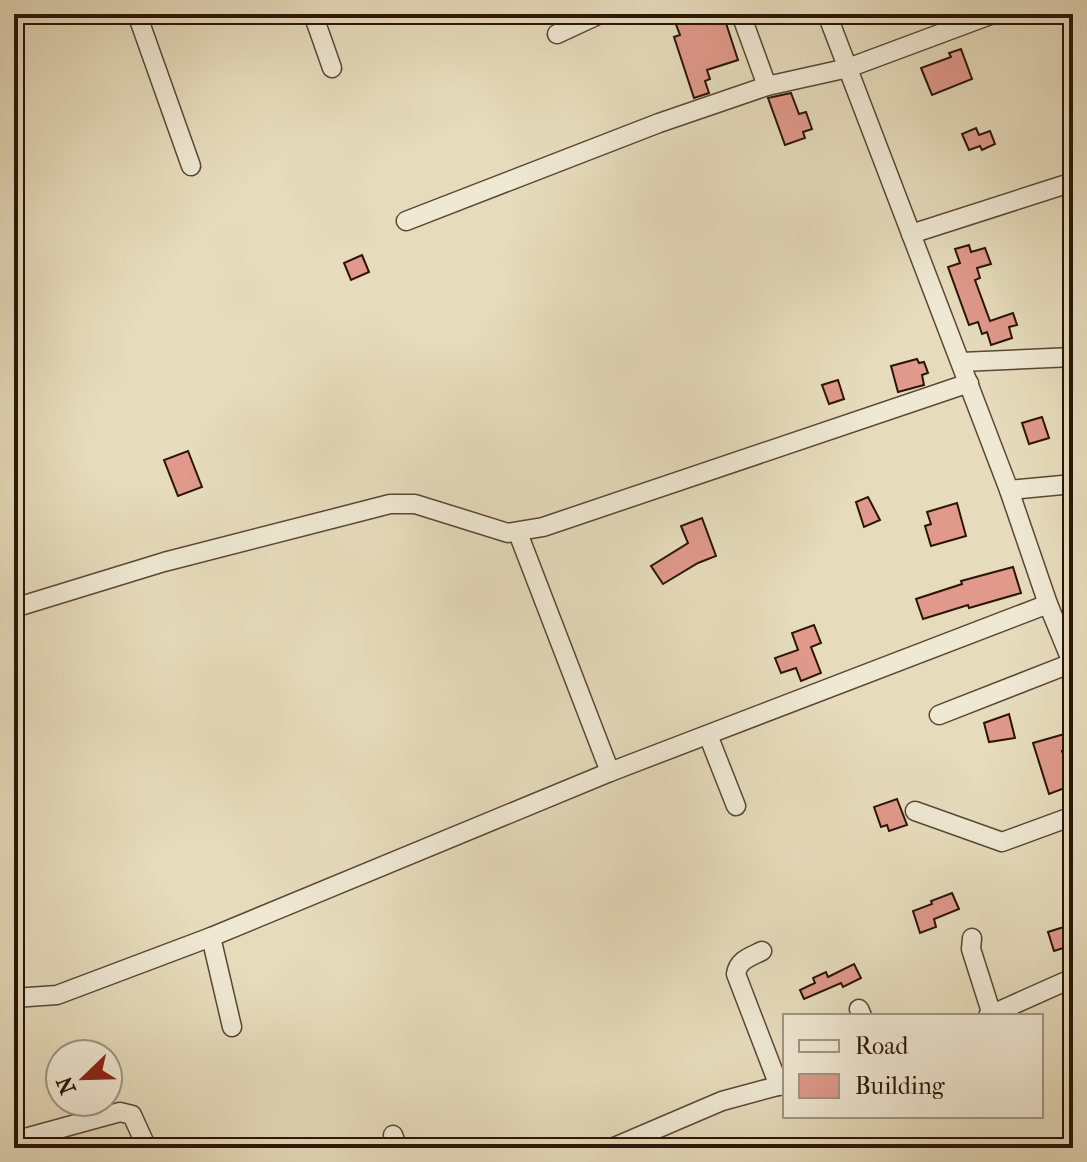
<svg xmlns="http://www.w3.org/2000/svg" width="1087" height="1162" font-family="'IM FELL French Canon',serif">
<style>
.building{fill:#e0998b;stroke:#2b1509;stroke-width:2}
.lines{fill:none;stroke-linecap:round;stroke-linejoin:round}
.minor-casing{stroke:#5a4736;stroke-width:21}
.minor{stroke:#efe8d3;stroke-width:18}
</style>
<rect width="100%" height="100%" fill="#e6dcbc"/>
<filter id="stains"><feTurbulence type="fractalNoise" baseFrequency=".0025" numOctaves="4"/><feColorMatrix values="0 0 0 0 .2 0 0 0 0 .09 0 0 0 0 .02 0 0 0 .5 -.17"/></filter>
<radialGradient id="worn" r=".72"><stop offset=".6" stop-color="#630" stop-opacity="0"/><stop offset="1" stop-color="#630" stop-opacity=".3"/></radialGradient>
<g class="building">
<path d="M672 14H723L738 60 707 70 710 79 705 81 709 93 694 98 674 37 680 35Z"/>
<path d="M961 49 972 79 932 95 921 68 951 57 949 53Z"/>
<path d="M791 93 799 114 806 112 812 129 803 132 805 138 785 145 768 98Z"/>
<path d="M976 128 979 135 990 131 995 144 982 150 980 146 969 150 962 134Z"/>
<path d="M969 245 971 252 985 248 991 264 977 268 980 278 975 280 990 321 1013 313 1017 325 1009 327 1012 338 991 345 987 332 982 334 978 322 969 325 948 267 960 263 955 249Z"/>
<path d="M362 255 369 272 351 280 344 263Z"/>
<path d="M917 359 919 363 924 362 928 373 922 375 924 385 898 392 891 366Z"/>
<path d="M838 380 844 399 829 404 822 385Z"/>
<path d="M1042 417 1049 438 1029 444 1022 423Z"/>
<path d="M188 451 202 487 178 496 164 460Z"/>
<path d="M868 497 880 520 864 527 856 502Z"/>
<path d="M957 503 966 536 931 546 925 526 931 524 927 512Z"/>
<path d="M702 518 716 556 698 563 663 584 651 566 688 543 681 526Z"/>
<path d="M1013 567 1021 593 969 608 968 605 923 619 916 599 962 584 961 581Z"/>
<path d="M814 625 821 643 811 647 821 673 801 681 796 668 781 673 775 658 798 650 792 633Z"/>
<path d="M1009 714 1015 738 989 742 984 723Z"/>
<path d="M1068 733 1073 748 1062 751 1073 785 1049 794 1033 743Z"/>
<path d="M897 799 907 825 889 831 887 825 881 827 874 807Z"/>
<path d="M952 893 959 909 934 919 936 927 920 933 913 911 932 904 931 901Z"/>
<path d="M1073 924V945L1054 951 1048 932Z"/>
<path d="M854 964 861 978 843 987 841 983 804 999 800 990 815 983 813 978 826 972 828 977Z"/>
</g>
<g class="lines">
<defs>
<g id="minor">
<path d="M137 14 191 166"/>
<path d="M313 14 332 68"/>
<path d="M827 14 1009 490 1048 604 1073 665"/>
<path d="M743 20 767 86"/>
<path d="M557 34 600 14"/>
<path d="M406 221 659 123 767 86 848 68 993 14"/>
<path d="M911 234 1073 182"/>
<path d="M961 362 1073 357"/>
<path d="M1009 490 1073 484"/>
<path d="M518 533 610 772"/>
<path d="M14 608 164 562 390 504H415L508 533 543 527 969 383"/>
<path d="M939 715 1072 663"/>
<path d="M708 735 736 806"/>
<path d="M915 811 1002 842 1073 816"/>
<path d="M211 937 232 1027"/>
<path d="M972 938 971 949 992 1015"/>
<path d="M762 951C750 957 738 960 736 974L779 1086"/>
<path d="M14 998 57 995 211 937 610 772 1048 604"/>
<path d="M859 1009 862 1016"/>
<path d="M988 1016 1073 978"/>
<path d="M393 1135 398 1148"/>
<path d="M14 1141 120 1112 132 1115 147 1148"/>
<path d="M612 1148 722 1101 785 1084"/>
</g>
</defs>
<use href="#minor" class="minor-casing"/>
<use href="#minor" class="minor"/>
</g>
<rect width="1087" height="1162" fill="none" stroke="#e6dcbc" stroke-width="48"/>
<rect x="16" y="16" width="1055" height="1130" fill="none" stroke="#2b1509" stroke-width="4"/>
<rect x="24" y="24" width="1039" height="1114" fill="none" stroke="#2b1509" stroke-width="2"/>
<rect x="783" y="1014" width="260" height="104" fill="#efe8d3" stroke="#a19482" stroke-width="2"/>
<rect x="799" y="1040" width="40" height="12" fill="#efe8d3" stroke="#a19482" stroke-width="2"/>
<text x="855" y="1054" font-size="24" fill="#2b1509">Road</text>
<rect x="799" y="1074" width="40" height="24" fill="#e0998b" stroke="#a19482" stroke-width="2"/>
<text x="855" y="1094" font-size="24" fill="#2b1509">Building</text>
<g transform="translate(84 1078) rotate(247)"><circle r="38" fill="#efe8d3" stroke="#a19482" stroke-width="2"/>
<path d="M0-6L14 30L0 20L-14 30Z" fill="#8f2418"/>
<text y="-12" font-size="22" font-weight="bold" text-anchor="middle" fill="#2b1509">N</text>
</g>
<rect width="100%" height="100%" filter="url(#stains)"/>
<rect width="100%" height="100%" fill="url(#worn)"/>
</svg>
